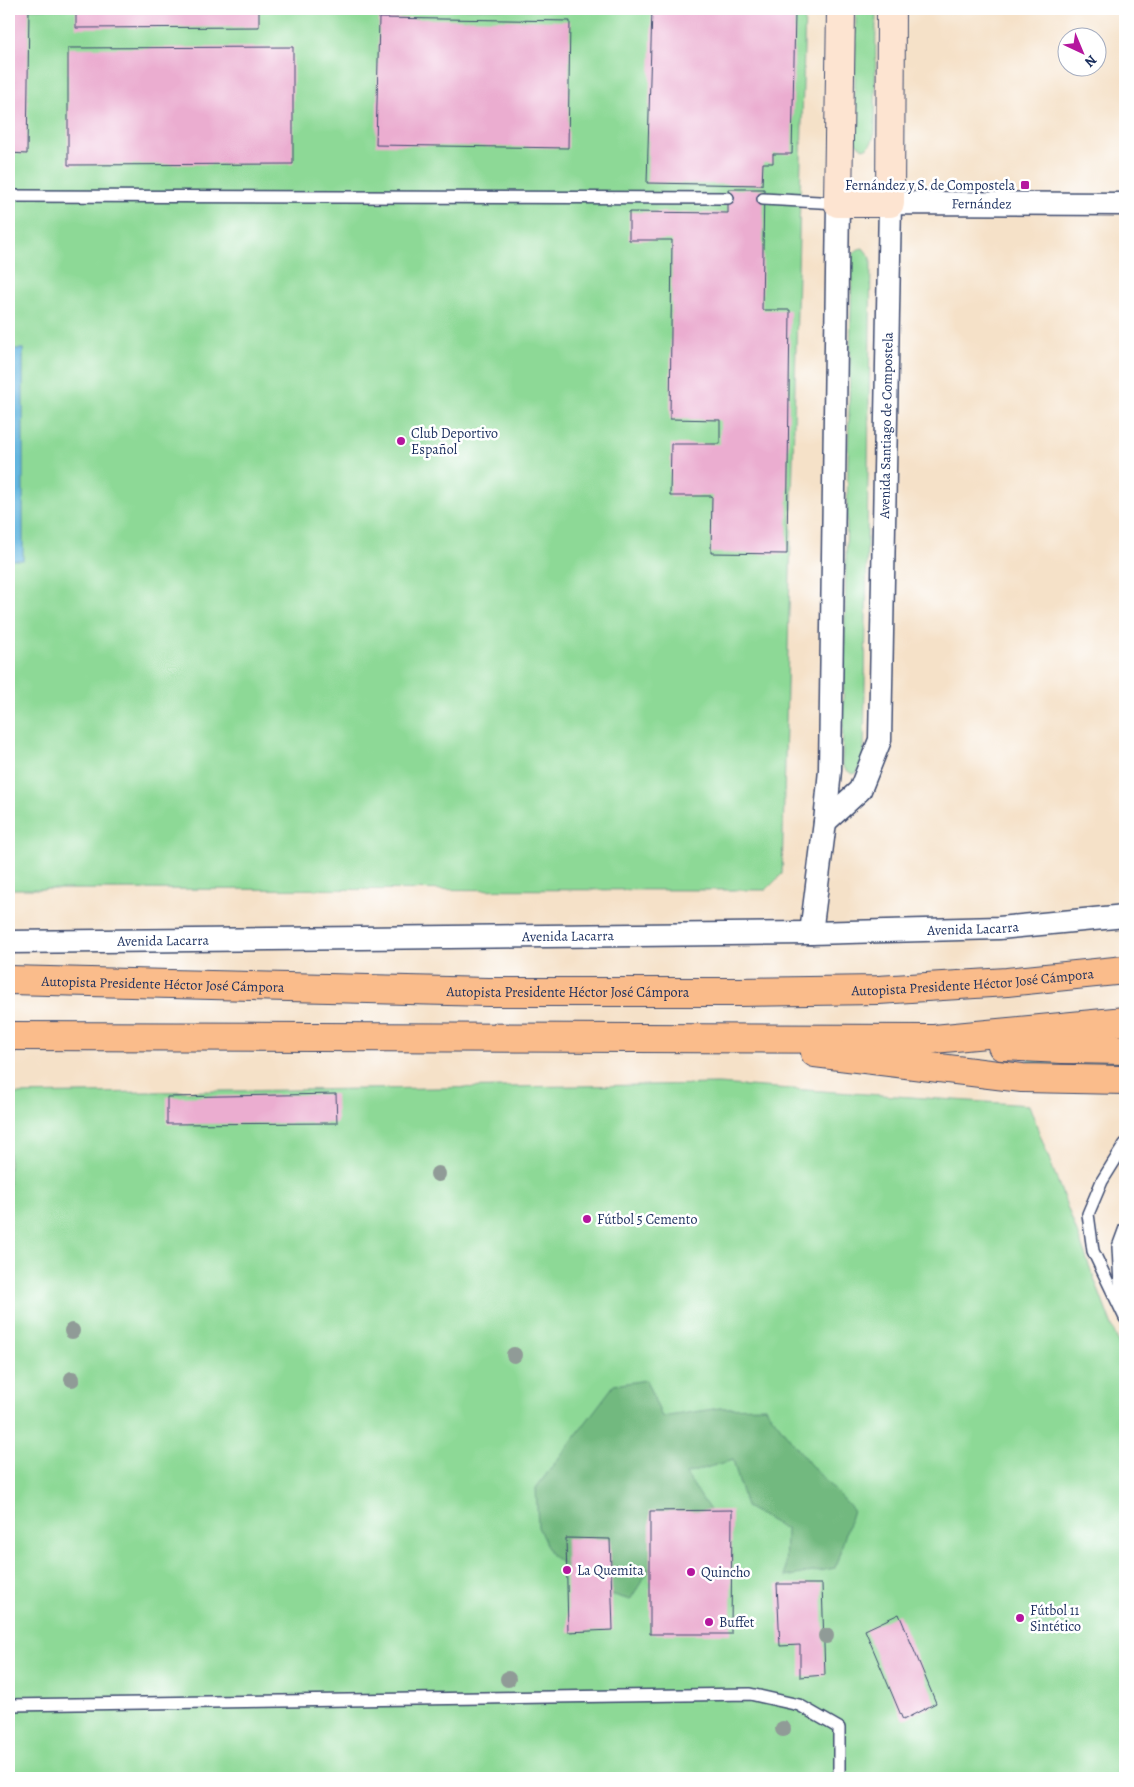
<svg xmlns="http://www.w3.org/2000/svg" width="1134" height="1787" font-family="Alegreya,serif">
<style>
.green{fill:#8dd996;stroke:#54847a}
.forest{fill:#72b97f;stroke:#46746e}
.water{fill:#64b6df;stroke:#40729e}
.building{fill:#ebadd0}
.lines{fill:none;stroke-linecap:round;stroke-linejoin:round}
.lane-casing{stroke:#3c4a6e;stroke-width:14}
.street-casing{stroke:#3c4a6e;stroke-width:25}
.secondary-casing{stroke:#3c4a6e;stroke-width:30}
.highway-casing{stroke:#3c4a6e;stroke-width:30}
.lane{stroke:#fff;stroke-width:11}
.street{stroke:#fff;stroke-width:22}
.secondary{stroke:#fde4d1;stroke-width:28}
.highway{stroke:#fabc8b;stroke-width:28}
.tree{fill:#909b97}
.poi-dot{fill:#b5179e;stroke:#fff;stroke-width:2}
.labels{text-anchor:middle;dominant-baseline:central;stroke-width:5;stroke-linejoin:round;paint-order:stroke}
.poi-label{font-size:14px;fill:#1b2f5e;stroke:#fff;text-anchor:start}
.street-label{font-size:14px;fill:#1b2f5e;stroke:#fff}
</style>
<rect width="100%" height="100%" fill="#fff"/>
<filter id="ink" filterUnits="userSpaceOnUse"><feTurbulence type="fractalNoise" baseFrequency=".02" numOctaves="2"/><feDisplacementMap in="SourceGraphic" scale="10" xChannelSelector="R" yChannelSelector="G"/><feConvolveMatrix kernelMatrix="1 2 1 2 8 2 1 2 1" color-interpolation-filters="sRGB"/></filter>
<filter id="wash" filterUnits="userSpaceOnUse"><feTurbulence type="fractalNoise" baseFrequency=".0096" numOctaves="4" result="noise"/><feDisplacementMap in="SourceGraphic" scale="20" xChannelSelector="R" yChannelSelector="G"/><feGaussianBlur stdDeviation="1.12" result="paint"/><feColorMatrix in="noise" values="0 0 0 0 0 0 0 0 0 0 0 0 0 0 0 0 0 1.4 0 .05"/><feComposite in="paint" operator="in"/></filter>
<g filter="url(#wash)">
<rect width="100%" height="100%" fill="#f5e1c8"/>
<g class="green">
<path d="M9 9H805L782 874 766 890 9 889Z"/>
<path d="M856 9H876L875 131C873 139 872 147 863 149L856 143 854 137Z"/>
<path d="M863 248 871 258 864 756 857 773 852 774 844 768 842 762 852 259C854 252 856 249 863 248Z"/>
<path d="M1028 1059 1125 1060V1070L1032 1066 1027 1063Z"/>
<path d="M718 1084 1029 1105 1125 1361V1778H9V1094Z"/>
</g>
<path class="forest" d="M646 1380 662 1417 720 1408 765 1407 809 1463 853 1510 835 1568 785 1577 786 1529 746 1507 733 1460 686 1474 711 1512 652 1565 630 1600 598 1590 551 1555 538 1527 536 1488 614 1385Z"/>
<rect class="water" x="9" y="349" width="14" height="211"/>
<g id="blocks">
<g class="building">
<path d="M9 9H29L27 154 9 153Z"/>
<path d="M76 9H259V27L76 28Z"/>
<path d="M652 9H777V12L795 13 792 154H773V163H763L762 185 647 183Z"/>
<path d="M379 18 570 21 568 148 376 145Z"/>
<path d="M293 47V164L68 165V48Z"/>
<path d="M728 189H764L762 310H790L787 554 711 553 712 496H670L671 444H720V420L670 419 672 240H629V212L728 213Z"/>
<path d="M336 1094 337 1123 167 1124V1097Z"/>
<path d="M732 1510 731 1634H650V1511Z"/>
<path d="M566 1538 610 1539 613 1630 568 1632Z"/>
<path d="M777 1584H822L825 1675 800 1677V1645L780 1646Z"/>
<path d="M899 1614 936 1703 903 1720 865 1630Z"/>
</g>
</g>
</g>
<g filter="url(#ink)">
<use href="#blocks" fill-opacity="0" stroke="#3c4a6e" stroke-width="1"/>
<g class="lines">
<defs>
<g id="lane">
<path d="M9 196 728 198"/>
<path d="M763 199 838 203"/>
<path d="M1125 1144 1102 1181 1088 1214 1093 1251 1125 1318"/>
<path d="M1121 1304 1118 1247 1125 1228"/>
<path d="M9 1705 750 1694 799 1705 839 1728V1778"/>
</g>
<g id="street">
<path id="s1" d="M825 822 860 790 880 740 890 203 1125 204"/>
<path d="M811 933 825 822 830 770 838 203"/>
<path id="s2" d="M9 942 811 933 999 928 1125 916"/>
</g>
<path id="secondary" d="M841 9 838 203H890L891 9"/>
<g id="highway">
<path id="s3" d="M9 980 488 992H739L878 990 1007 982 1125 970"/>
<path d="M9 1036 934 1039 1125 1021"/>
<path d="M1002 1046 1062 1049 1125 1050"/>
<path d="M815 1053 1022 1078 1125 1080"/>
</g>
</defs>
<use href="#lane" class="lane-casing"/>
<use href="#street" class="street-casing"/>
<use href="#secondary" class="secondary-casing"/>
<use href="#highway" class="highway-casing"/>
<use href="#lane" class="lane"/>
<use href="#street" class="street"/>
<use href="#secondary" class="secondary"/>
<use href="#highway" class="highway"/>
</g>
<g class="tree">
<circle cx="438" cy="1174" r="8"/>
<circle cx="72" cy="1331" r="8"/>
<circle cx="514" cy="1355" r="8"/>
<circle cx="72" cy="1379" r="8"/>
<circle cx="826" cy="1636" r="8"/>
<circle cx="508" cy="1679" r="8"/>
<circle cx="783" cy="1729" r="8"/>
</g>
</g>
<g class="poi-dot">
<rect x="1020" y="180" width="10" height="10" rx="2.5"/>
<circle cx="401" cy="441" r="5"/>
<circle cx="587" cy="1219" r="5"/>
<circle cx="567" cy="1570" r="5"/>
<circle cx="691" cy="1572" r="5"/>
<circle cx="1020" cy="1618" r="5"/>
<circle cx="709" cy="1622" r="5"/>
</g>
<g class="labels">
<g class="poi-label">
<text x="1015" y="185" text-anchor="end">Fernández y S. de Compostela</text>
<text x="411" y="433">Club Deportivo<tspan x="411" dy="16">Español</tspan></text>
<text x="597" y="1219">Fútbol 5 Cemento</text>
<text x="577" y="1570">La Quemita</text>
<text x="701" y="1572">Quincho</text>
<text x="1030" y="1610">Fútbol 11<tspan x="1030" dy="16">Sintético</tspan></text>
<text x="719" y="1622">Buffet</text>
</g>
<g class="street-label">
<text stroke="none"><textPath href="#s1" startOffset="730">Fernández</textPath></text>
<text stroke="none"><textPath href="#s1" startOffset="416">Avenida Santiago de Compostela</textPath></text>
<text stroke="none"><textPath href="#s2" startOffset="964">Avenida Lacarra</textPath></text>
<text stroke="none"><textPath href="#s2" startOffset="559">Avenida Lacarra</textPath></text>
<text stroke="none"><textPath href="#s2" startOffset="154">Avenida Lacarra</textPath></text>
<text stroke="none"><textPath href="#s3" startOffset="964">Autopista Presidente Héctor José Cámpora</textPath></text>
<text stroke="none"><textPath href="#s3" startOffset="154">Autopista Presidente Héctor José Cámpora</textPath></text>
<text stroke="none"><textPath href="#s3" startOffset="559">Autopista Presidente Héctor José Cámpora</textPath></text>
</g>
</g>
<rect width="1134" height="1787" fill="none" stroke="#fff" stroke-width="30"/>
<g transform="translate(1082 52) rotate(136)"><circle r="24" fill="#ffffff" stroke="#a4acbf"/>
<path d="M0-4L9 19L0 12L-9 19Z" fill="#b5179e"/>
<text y="-8" font-size="14" font-weight="bold" text-anchor="middle" fill="#1b2f5e">N</text>
</g>
</svg>
